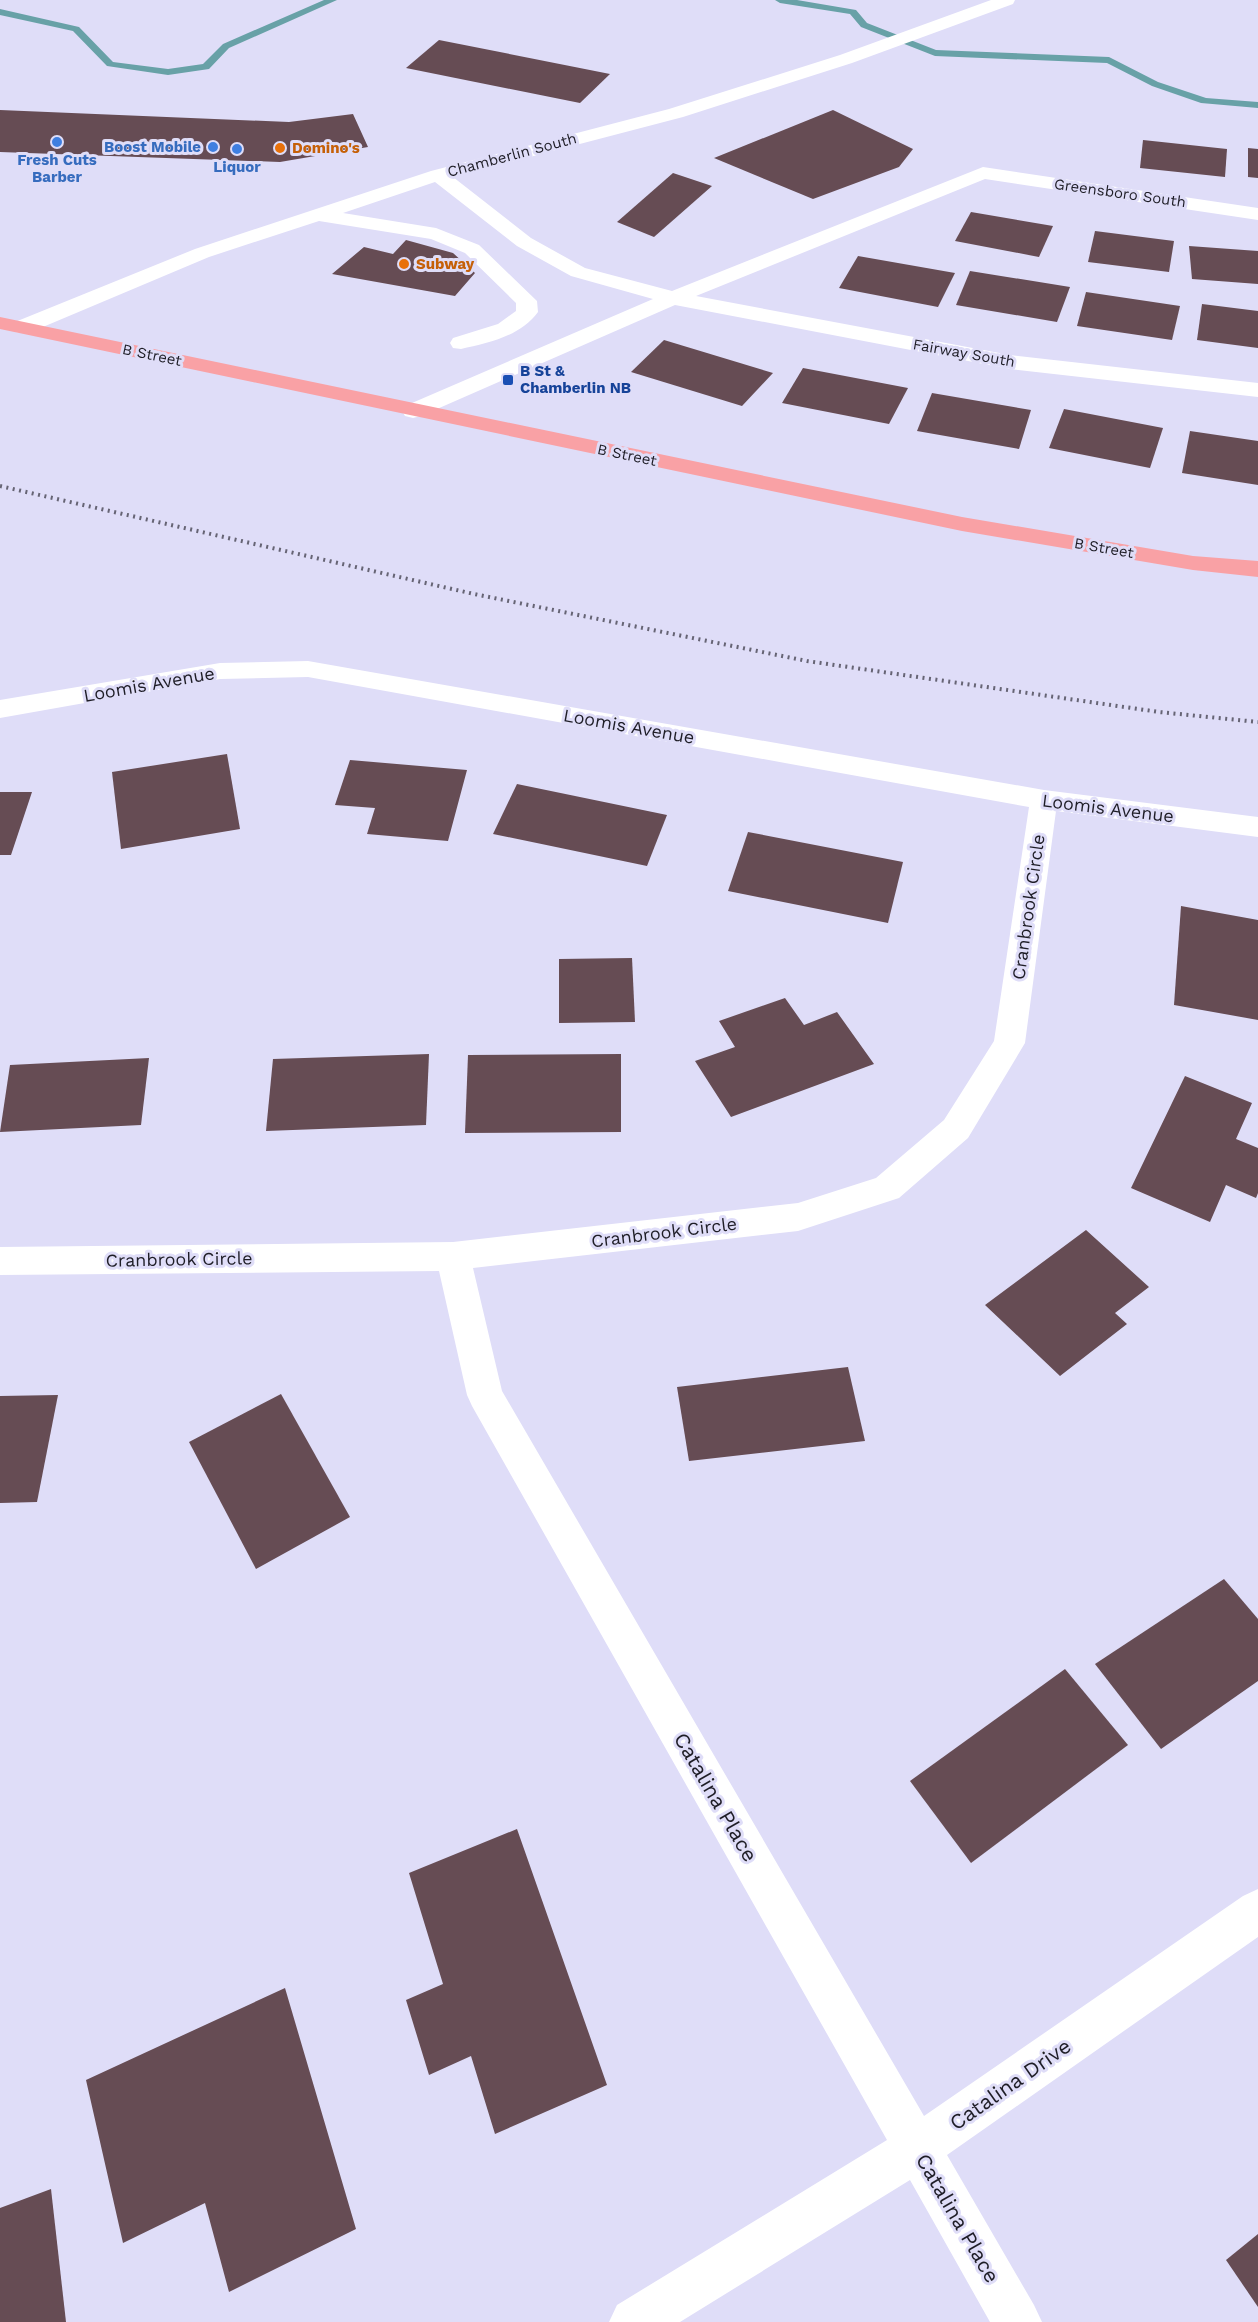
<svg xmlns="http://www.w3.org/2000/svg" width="1258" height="2322" font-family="'Work Sans',sans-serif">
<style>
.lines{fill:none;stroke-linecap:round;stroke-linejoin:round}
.stream{fill:#68a1a7;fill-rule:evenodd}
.building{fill:#664c54}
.minor{fill:#fff;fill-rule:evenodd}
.major{fill:#f9a1a5;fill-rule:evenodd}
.rail{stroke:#666474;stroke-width:4;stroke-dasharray:2 4.5;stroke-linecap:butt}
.shop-dot{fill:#3f7fe0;stroke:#dfddf8;stroke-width:2}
.food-dot{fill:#e8710a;stroke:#dfddf8;stroke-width:2}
.transit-dot{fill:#1a4fb4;stroke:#dfddf8;stroke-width:2}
.labels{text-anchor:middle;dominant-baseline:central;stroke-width:6;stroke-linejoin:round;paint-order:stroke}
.far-shop-label{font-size:15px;font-weight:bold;fill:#366cbe;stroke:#dfddf8}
.far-food-label{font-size:15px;font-weight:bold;fill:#c56008;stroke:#dfddf8;text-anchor:start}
.far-street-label{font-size:15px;fill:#1e1d26;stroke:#dfddf8}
.far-transit-label{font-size:15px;font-weight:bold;fill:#164399;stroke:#dfddf8;text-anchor:start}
.street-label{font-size:18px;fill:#1e1d26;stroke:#dfddf8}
.near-street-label{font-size:21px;fill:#1e1d26;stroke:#dfddf8}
</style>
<rect width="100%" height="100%" fill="#dfddf8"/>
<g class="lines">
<g class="stream">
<path d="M324 0H337L229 48 209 69 168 75 107 66 73 31 0 15V9L79 27 113 62 168 69 203 64 223 44Z"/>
<path d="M775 0H797L856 10 867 23 936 50 1109 57 1158 82 1206 98 1258 102V108L1201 103 1152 86 1107 63 935 56 861 27 850 14 780 3Z"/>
</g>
</g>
<g class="building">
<path d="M439 40 610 74 580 103 406 68Z"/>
<path d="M0 110 289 122 353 114 368 147 280 162 0 152Z"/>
<path d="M833 110 913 149 899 167 813 199 714 158Z"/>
<path d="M1143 140 1227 149 1225 177 1140 168Z"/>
<path d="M1248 148 1258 149V178L1248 177Z"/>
<path d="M673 173 712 186 654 237 617 222Z"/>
<path d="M971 212 1053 226 1039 257 955 241Z"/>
<path d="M1095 231 1174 241 1169 272 1088 262Z"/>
<path d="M406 240 453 253 475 273 455 296 332 274 364 247 393 254Z"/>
<path d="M1189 246 1258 251V284L1192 279Z"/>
<path d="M858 256 955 273 938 307 839 288Z"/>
<path d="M970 271 1070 287 1057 322 956 305Z"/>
<path d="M1086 292 1180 306 1172 340 1077 326Z"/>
<path d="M1202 304 1258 311V348L1197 340Z"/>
<path d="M664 340 773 373 742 406 631 372Z"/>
<path d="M803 368 908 388 889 424 782 403Z"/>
<path d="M932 393 1031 410 1019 449 917 431Z"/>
<path d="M1064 409 1163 428 1150 468 1049 448Z"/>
<path d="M1190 431 1258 441V485L1182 473Z"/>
<path d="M227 754 240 829 121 849 112 772Z"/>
<path d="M350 760 467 770 448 841 367 834 375 808 335 805Z"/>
<path d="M517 784 667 815 647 866 493 834Z"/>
<path d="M0 792H32L11 855H0Z"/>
<path d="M748 832 903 862 888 923 728 891Z"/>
<path d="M1181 906 1258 920V1020L1174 1005Z"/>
<path d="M632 958 635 1022 559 1023V959Z"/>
<path d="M785 998 804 1025 837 1012 874 1064 731 1117 695 1061 735 1047 719 1021Z"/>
<path d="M429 1054 426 1125 266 1131 273 1059Z"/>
<path d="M621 1054V1132L465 1133 468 1055Z"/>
<path d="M149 1058 141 1125 0 1132 10 1065Z"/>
<path d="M1185 1076 1252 1103 1236 1139 1258 1148V1193L1256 1198 1226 1185 1210 1222 1131 1188Z"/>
<path d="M1086 1230 1149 1287 1115 1313 1127 1324 1060 1376 985 1305Z"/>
<path d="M848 1367 865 1441 689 1461 677 1387Z"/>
<path d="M281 1394 350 1517 256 1569 189 1442Z"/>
<path d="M58 1395 37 1502 0 1503V1396Z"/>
<path d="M1224 1579 1258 1619V1681L1161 1749 1095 1664Z"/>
<path d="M1065 1669 1128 1745 971 1863 910 1781Z"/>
<path d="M517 1829 607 2085 495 2134 471 2056 429 2075 406 2000 443 1984 409 1873Z"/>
<path d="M285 1988 356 2229 229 2292 205 2203 123 2243 86 2080Z"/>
<path d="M51 2189 66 2322H0V2208Z"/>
<path d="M1258 2234V2307L1226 2260Z"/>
</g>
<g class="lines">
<g class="minor">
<path d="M991 0H1015L1013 4 852 63 683 117 453 177 531 238 585 268 672 291 983 167 1258 208V220L985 179 696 296 1010 355 1258 383V397L1010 369 675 305 421 416 413 418 405 416 402 411 405 406 653 299 571 276 517 246 435 182 343 213 436 228 479 245 537 301 538 312C521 336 488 343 461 349L453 348 450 343 453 338 498 324 516 311V303L465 253 431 239 319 221 209 257 31 332 23 333 15 332 12 327 15 322 195 249 431 171 669 109 840 55Z"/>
<path d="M308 661 1044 790 1258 817V837L1056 811 1025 1043 968 1138 899 1198 798 1231 473 1268 502 1391 924 2116 1243 1896 1258 1889V1937L947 2155 1034 2305 1042 2322H990L910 2180 680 2322H609L617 2305 887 2140 472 1406 467 1395 439 1271 0 1275V1247L453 1242 798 1203 876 1178 944 1120 994 1041 1029 807 308 677 220 679 0 718V700L220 663Z"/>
</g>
<path class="major" d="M0 317 962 517 1193 556 1258 561V577L1193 570 962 531 0 329Z"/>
<path class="rail" d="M0 486 474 594 807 661 1159 712 1258 722"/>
</g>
<g class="shop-dot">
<circle cx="57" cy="142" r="6"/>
<circle cx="213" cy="147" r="6"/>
<circle cx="237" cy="149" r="6"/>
</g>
<g class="food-dot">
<circle cx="280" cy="148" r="6"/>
<circle cx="404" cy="264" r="6"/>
</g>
<rect class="transit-dot" x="502" y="374" width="12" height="12" rx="3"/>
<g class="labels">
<g class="far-shop-label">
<text x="201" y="147" text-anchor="end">Boost Mobile</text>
<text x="57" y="160">Fresh Cuts<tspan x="57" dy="17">Barber</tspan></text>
<text x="237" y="167">Liquor</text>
</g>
<g class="far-food-label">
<text x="292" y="148">Domino's</text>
<text x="416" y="264">Subway</text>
</g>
<g class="far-street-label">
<text transform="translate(512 155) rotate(-15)">Chamberlin South</text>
<text transform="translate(1120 193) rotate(8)">Greensboro South</text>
<text transform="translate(964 353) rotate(10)">Fairway South</text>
<text transform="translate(152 355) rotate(12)">B Street</text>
<text transform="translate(627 455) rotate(12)">B Street</text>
<text transform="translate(1104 548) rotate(10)">B Street</text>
</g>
<g class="far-transit-label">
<text x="520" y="371">B St &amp;<tspan x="520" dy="17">Chamberlin NB</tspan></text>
</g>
<g class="street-label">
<text transform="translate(149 684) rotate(-10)">Loomis Avenue</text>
<text transform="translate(629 726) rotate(10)">Loomis Avenue</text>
<text transform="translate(1108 808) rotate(7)">Loomis Avenue</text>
<text transform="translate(1028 907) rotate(-82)">Cranbrook Circle</text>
<text transform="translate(664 1232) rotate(-7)">Cranbrook Circle</text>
<text transform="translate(179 1259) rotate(-1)">Cranbrook Circle</text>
</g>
<g class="near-street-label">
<text transform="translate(716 1797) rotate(60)">Catalina Place</text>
<text transform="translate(1010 2084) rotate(-35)">Catalina Drive</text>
<text transform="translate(958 2218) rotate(60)">Catalina Place</text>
</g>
</g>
</svg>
